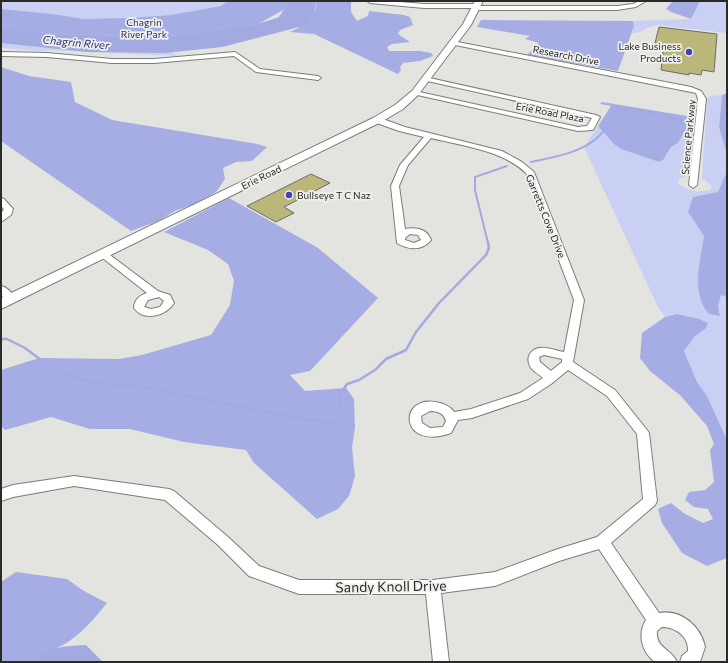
<svg xmlns="http://www.w3.org/2000/svg" width="728" height="663" font-family="Commissioner,sans-serif">
<style>
.green{fill:#cad0f3}
.forest{fill:#a5ade4}
.water{fill:#a2aae1}
.lines{fill:none;stroke-linecap:round;stroke-linejoin:round}
.stream-far1{stroke:#a2aae1;stroke-width:2}
.stream{stroke:#a2aae1;stroke-width:2.5}
.building{fill:#bbb77b;stroke:#6b6b68}
.street-casing{stroke:#7c7c79;stroke-width:2}
.secondary-casing{stroke:#7c7c79;stroke-width:2}
.street{fill:#fff;fill-rule:evenodd}
.secondary{fill:#fff;fill-rule:evenodd}
.poi-dot{fill:#4440b6;stroke:#f0f0ed;stroke-width:1.5}
.labels{text-anchor:middle;dominant-baseline:central;stroke-width:3.5;stroke-linejoin:round;paint-order:stroke}
.far-park-label{font-size:10px;fill:#2a2b6b;stroke:#f0f0ed}
.far-poi-label{font-size:10px;fill:#2a2a29;stroke:#f0f0ed;text-anchor:end}
.far-street-label{font-size:10px;fill:#2a2a29;stroke:#f0f0ed}
.far-water-label{font-size:11px;font-style:italic;fill:#2a2b6b;stroke:#f0f0ed}
.near-street-label{font-size:14px;fill:#2a2a29;stroke:#f0f0ed}
</style>
<rect width="100%" height="100%" fill="#e3e3df"/>
<g class="green">
<path d="M1 1H300L263 21 275 29 164 48 179 56 48 50 38 51 1 48Z"/>
<path d="M700 1H727V33L658 25C645 26 645 33 632 33L634 26 633 21 691 19Z"/>
<path d="M722 95 719 127 727 155V171L718 192 693 197 688 212 704 236 700 258 698 287 720 315 718 306 721 294 727 297V440L707 396 697 382 684 350 694 337 706 328C689 318 685 312 665 317L657 305 584 147 598 126 614 144 621 149 659 162 663 160 671 147 678 143 693 117H695L687 176 679 179 678 183C687 191 698 193 710 190L712 186 702 178 707 99 711 96Z"/>
</g>
<g class="forest">
<path d="M228 1H289L283 10 258 24 161 37 53 34 18 29H1V9L52 14 84 19 130 18 171 15 221 6Z"/>
<path d="M317 1H351V12L357 21 368 16 369 11 404 15 410 17 413 25 400 30 398 34 410 42 392 44 387 47 389 51H420L431 53 433 56 420 61 403 63 400 67 401 70 398 74 314 34 290 32C306 25 314 18 317 1Z"/>
<path d="M673 1H700L691 19 671 12 666 9Z"/>
<path d="M481 20 633 21 634 26 618 71 527 55 539 43 525 39 530 36 477 27Z"/>
<path d="M1 67 29 76 71 82 75 102 112 120 257 144 267 147 252 161 236 162 223 168 225 179 216 192 197 203 175 211 158 221 131 231 1 141Z"/>
<path d="M727 93V155L719 127 722 95Z"/>
<path d="M602 102 693 117 678 143 671 147 663 160 659 162 621 149 614 144 598 126 611 106 600 104Z"/>
<path d="M727 171V297L721 295 718 306 720 316 709 314C706 310 702 305 701 300 694 282 701 255 704 236L688 212 693 197 718 192Z"/>
<path d="M229 198 318 248 378 298 310 371 290 375 305 391 346 388 354 399 355 427 352 448 355 476 349 496 338 509 317 519 254 463 246 450 184 442 130 429H90L51 417 5 430 1 426V370L39 358 119 359 142 355 211 335 230 305 234 281 228 264 208 250 164 232Z"/>
<path d="M677 314 699 319 708 323 706 328 694 337 684 351 697 382 707 396 727 440V558L707 566 682 553 662 523 658 509 671 503 685 514 703 523 713 519 708 509 694 507 685 500 689 492 705 490 714 482 710 450 714 444 707 426 681 396 650 371 640 358 642 333 665 317Z"/>
<path d="M16 572 67 579 84 591 107 603C94 619 80 636 61 646 51 652 41 652 35 662H1V582Z"/>
</g>
<g class="water">
<path d="M289 1H317L311 20 303 26 222 47 165 53 87 52 1 43V29H18L53 34 161 37 258 24 279 17Z"/>
<path d="M86 645 103 662H35C45 646 69 646 86 645Z"/>
</g>
<g class="lines">
<g class="stream-far1">
<path d="M531 162C554 157 583 153 600 135 607 128 611 117 617 109H635L686 121"/>
<path d="M488 243 475 190V177L507 166"/>
</g>
<path class="stream" d="M1 339H7L25 348 53 369 90 382 149 388 284 416 332 423 340 420 342 408 339 396 347 384 359 380 375 370 386 359 406 350 416 332 439 303 486 255 489 248 488 242"/>
</g>
<g class="building">
<path d="M659 27 717 34 714 72 702 70 701 75 689 73V75L661 70 664 44 655 43Z"/>
<path d="M311 174 330 183 284 207 294 213 276 222 247 206Z"/>
</g>
<g class="lines">
<defs>
<g id="street">
<path d="M367 1H388L424 4H476L479 6H617L633 4 639 1H646L636 7 617 10H475L472 8H424L370 3Z"/>
<path d="M452 41 691 87 701 91 706 99 697 185 693 188 689 185 698 99 696 93 450 44 449 43Z"/>
<path d="M1 52 47 53 112 59H154L235 52 260 69 318 76 321 78 318 80 256 72 234 56 154 63H112L47 57 1 56Z"/>
<path d="M425 77 596 115 600 117 593 130 578 131 413 94V92L415 91 578 127 587 126 592 118 423 80V78Z"/>
<path d="M374 118H380L405 127 502 151 522 162 534 172 584 300 573 362 615 390 647 430 649 433 657 501 655 505 611 543 659 613C681 609 701 626 705 647L700 662H680L682 656 688 651C689 636 675 627 662 627L657 631C655 648 672 649 677 662H655C642 653 637 634 646 620L599 549 559 561 495 586 441 593 449 662H433L426 594H299L249 576 218 545 165 500 74 486 13 497 1 501V489L13 485 74 476 169 489 174 491 228 537 259 566 299 580H433L495 572 558 549 597 537 643 499 637 434 607 396 568 370 551 384 528 399 472 418 458 420 451 433C400 451 398 396 435 402 443 403 450 406 454 412L471 409 520 393 543 378C540 375 534 372 531 368 524 357 532 346 545 348 551 348 557 351 564 352L574 300 526 173C502 150 463 146 431 138L408 165 399 186 405 229C416 227 427 229 431 240 422 251 408 250 397 243L391 186 400 165 424 137 399 131 374 122ZM410 234 418 235 421 240 414 243 405 240V238ZM544 355 562 359V362L551 371 540 362 539 357ZM430 411C437 411 444 413 446 421L443 427 430 428 422 423 421 416Z"/>
<path d="M1 198 4 199 13 209 11 215 1 222V214L4 209 1 206Z"/>
<path d="M103 251 106 252 158 291 170 295 174 303C166 316 144 322 134 308 134 300 140 295 147 293L100 256 98 254 100 252ZM159 297 164 301 160 307 151 309 144 307 148 300Z"/>
<path d="M1 286C7 287 13 294 16 299L15 301H7L1 295Z"/>
</g>
<path id="secondary" d="M475 1H483L471 25 418 95 403 109 381 122 1 309V298L373 118 395 105 412 91 463 24Z"/>
</defs>
<use href="#street" class="street-casing"/>
<use href="#secondary" class="secondary-casing"/>
<use href="#street" class="street"/>
<use href="#secondary" class="secondary"/>
</g>
<g class="poi-dot">
<circle cx="689" cy="52" r="4"/>
<circle cx="289" cy="195" r="4"/>
</g>
<g class="labels">
<g class="far-park-label">
<text x="144" y="22">Chagrin<tspan x="144" dy="12">River Park</tspan></text>
</g>
<g class="far-poi-label">
<text x="681" y="46">Lake Business<tspan x="681" dy="12">Products</tspan></text>
<text x="297" y="195" text-anchor="start">Bullseye T C Naz</text>
</g>
<g class="far-street-label">
<text transform="translate(566 55) rotate(11)">Research Drive</text>
<text transform="translate(550 112) rotate(11)">Erie Road Plaza</text>
<text transform="translate(688 137) rotate(-85)">Science Parkway</text>
<text transform="translate(261 177) rotate(-26)">Erie Road</text>
<text transform="translate(546 216) rotate(68)">Garretts Cove Drive</text>
</g>
<g class="far-water-label">
<text transform="translate(76 42) rotate(5)">Chagrin River</text>
</g>
<g class="near-street-label">
<text transform="translate(391 586) rotate(-1)">Sandy Knoll Drive</text>
</g>
</g>
<rect width="728" height="663" fill="none" stroke="#2a2a29" stroke-width="4"/>
</svg>
